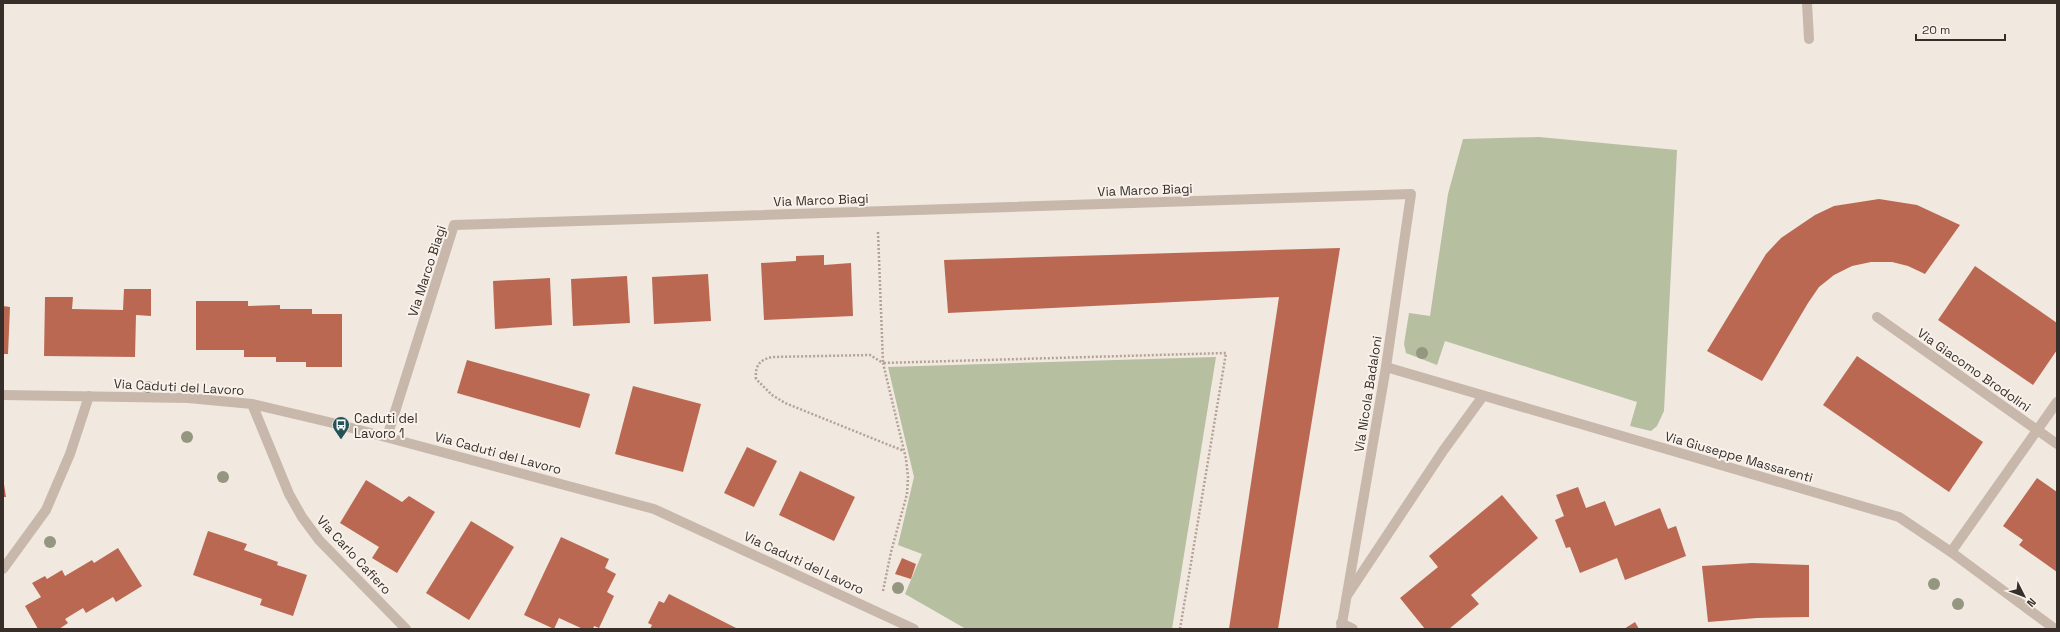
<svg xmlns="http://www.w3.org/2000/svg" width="2060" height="632" font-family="'Space Grotesk',sans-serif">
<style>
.green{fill:#b6bfa0}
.building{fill:#bb6853}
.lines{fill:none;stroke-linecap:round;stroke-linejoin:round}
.path{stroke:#b4a296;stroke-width:2.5;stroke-dasharray:2 2;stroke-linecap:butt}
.minor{stroke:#c8b8ac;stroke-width:10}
.tree{fill:#94967f}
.labels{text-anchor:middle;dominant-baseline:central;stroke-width:4;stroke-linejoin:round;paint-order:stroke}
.street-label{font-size:13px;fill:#372e2a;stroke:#f9f2eb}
.poi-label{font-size:13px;fill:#372e2a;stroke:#f9f2eb;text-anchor:start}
</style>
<rect width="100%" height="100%" fill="#f1e8df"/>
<g class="green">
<path d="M1539 137 1677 150 1664 411 1657 426 1651 431 1630 426 1637 402 1445 341 1437 365 1406 353 1404 344 1409 313 1430 316 1448 194 1463 139Z"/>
<path d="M1216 357 1172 629H966L905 594 922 554 898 545 914 477 888 367Z"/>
</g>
<g class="building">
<path d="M1879 199 1917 205 1960 225 1925 274 1908 266 1892 262H1871L1852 266 1834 275 1819 287 1808 303 1762 381 1707 351 1766 254 1781 238 1815 215 1834 206Z"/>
<path d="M1340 248 1278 629H1229L1279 297 948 313 944 260Z"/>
<path d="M824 255V265L851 263 853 316 764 320 761 263 796 261V256Z"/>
<path d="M1975 266 2057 323V350L2033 385 1938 320Z"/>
<path d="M708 274 711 321 654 324 652 277Z"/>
<path d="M627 276 630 323 573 326 571 279Z"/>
<path d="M550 278 552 325 495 329 493 281Z"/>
<path d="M124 289H151V316L136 315 135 357 44 356 45 297H73L72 309 123 310Z"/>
<path d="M196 301H248V306L280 305V309H312V314H342V367H306V362H276V357H244V350H196Z"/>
<path d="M3 306 10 307 8 354H3Z"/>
<path d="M1857 356 1983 442 1949 492 1823 405Z"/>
<path d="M467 360 590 394 580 428 457 393Z"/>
<path d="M633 386 701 404 683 472 615 454Z"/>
<path d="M747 447 777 461 754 507 724 493Z"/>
<path d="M800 471 855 497 834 541 779 515Z"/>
<path d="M3 478 6 497H3Z"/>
<path d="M2037 478 2057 492V572L2019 545 2023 540 2003 526Z"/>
<path d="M366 480 402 502 409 496 435 512 397 573 372 558 379 547 340 523Z"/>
<path d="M1578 487 1586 508 1605 501 1615 526 1660 508 1668 529 1676 526 1686 556 1625 580 1617 558 1580 573 1570 547 1566 548 1555 520 1564 516 1556 495Z"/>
<path d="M1502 495 1538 538 1471 595 1479 604 1449 629H1425L1400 598 1438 567 1429 556Z"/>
<path d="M471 521 514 547 469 620 426 593Z"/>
<path d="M208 531 247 544 244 550 278 562 277 565 307 575 293 616 260 605 262 599 193 575Z"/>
<path d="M561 537 609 559 605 568 616 574 607 592 614 596 599 628 594 626 593 629H583L559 618 554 629 524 615Z"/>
<path d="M118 548 142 586 116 602 113 597 86 613 83 608 65 619 68 623 59 629H38L25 606 41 597 32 583 45 576 47 579 62 570 65 576 92 560 94 563Z"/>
<path d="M902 558 916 564 911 579 895 574Z"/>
<path d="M1752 563 1809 565V617L1757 618 1708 622 1702 566Z"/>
<path d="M669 594 738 629H650L652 625 648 623 659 601 664 603Z"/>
<path d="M1635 622 1639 629H1624Z"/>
</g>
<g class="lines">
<g class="path">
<path d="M878 232 883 363 1226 353 1180 629"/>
<path d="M883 591 891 552 907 494 908 477 906 459 883 363 870 355 772 357C759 360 755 366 756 379L772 395 785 403 904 451"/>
</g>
<g class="minor">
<path d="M1807 3 1809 39"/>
<path d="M1877 317 2057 444"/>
<path d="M1386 367 1899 517 1951 552 2055 629"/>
<path d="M3 395 188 398 252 404 337 424 654 509 914 629"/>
<path d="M252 404 289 494 302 517 319 540 406 629"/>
<path d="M387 437 454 225 1411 194 1386 367 1341 629"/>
<path d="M1951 552 2057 402"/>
<path d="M3 569 46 510 70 454 89 396"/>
<path d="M1348 594 1443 451 1483 396"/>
<path d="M1341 623 1353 629"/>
</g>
</g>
<g class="tree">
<circle cx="1422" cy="353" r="6"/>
<circle cx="148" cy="387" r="6"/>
<circle cx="187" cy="437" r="6"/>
<circle cx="223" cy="477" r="6"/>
<circle cx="50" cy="542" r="6"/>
<circle cx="1934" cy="584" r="6"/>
<circle cx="898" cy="588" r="6"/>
<circle cx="1958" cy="604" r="6"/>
</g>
<defs>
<symbol id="bus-pin" viewBox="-11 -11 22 30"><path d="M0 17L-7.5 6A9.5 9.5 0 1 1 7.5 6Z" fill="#235355" stroke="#f9f2eb"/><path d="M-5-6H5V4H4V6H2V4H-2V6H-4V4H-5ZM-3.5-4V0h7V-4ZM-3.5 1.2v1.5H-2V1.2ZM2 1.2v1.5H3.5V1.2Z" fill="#fff"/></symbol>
</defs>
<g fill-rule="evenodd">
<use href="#bus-pin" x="331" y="415" width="20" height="27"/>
</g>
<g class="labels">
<g class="street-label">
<text transform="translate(1145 190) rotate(-2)">Via Marco Biagi</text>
<text transform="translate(821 200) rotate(-2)">Via Marco Biagi</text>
<text transform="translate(427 271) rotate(-72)">Via Marco Biagi</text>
<text transform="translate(1974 370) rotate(35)">Via Giacomo Brodolini</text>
<text transform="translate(179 387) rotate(3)">Via Caduti del Lavoro</text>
<text transform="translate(1368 394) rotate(-81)">Via Nicola Badaloni</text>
<text transform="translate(498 453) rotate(15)">Via Caduti del Lavoro</text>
<text transform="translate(1739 457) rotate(16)">Via Giuseppe Massarenti</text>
<text transform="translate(354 555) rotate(47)">Via Carlo Cafiero</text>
<text transform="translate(804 563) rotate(25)">Via Caduti del Lavoro</text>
</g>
<g class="poi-label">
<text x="354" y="418">Caduti del<tspan x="354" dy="15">Lavoro 1</tspan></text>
</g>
</g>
<rect width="2060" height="632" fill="none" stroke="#372e2a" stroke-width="8"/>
<g transform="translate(2024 596) rotate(132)" stroke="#f9f2eb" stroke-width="3" paint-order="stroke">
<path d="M0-3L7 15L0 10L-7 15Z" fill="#372e2a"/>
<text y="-6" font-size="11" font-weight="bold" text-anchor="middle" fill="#372e2a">N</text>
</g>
<path d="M1916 34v6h89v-6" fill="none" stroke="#372e2a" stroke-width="2"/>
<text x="1922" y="34" font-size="12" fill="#372e2a" stroke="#f9f2eb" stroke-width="3" paint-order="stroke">20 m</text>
</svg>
